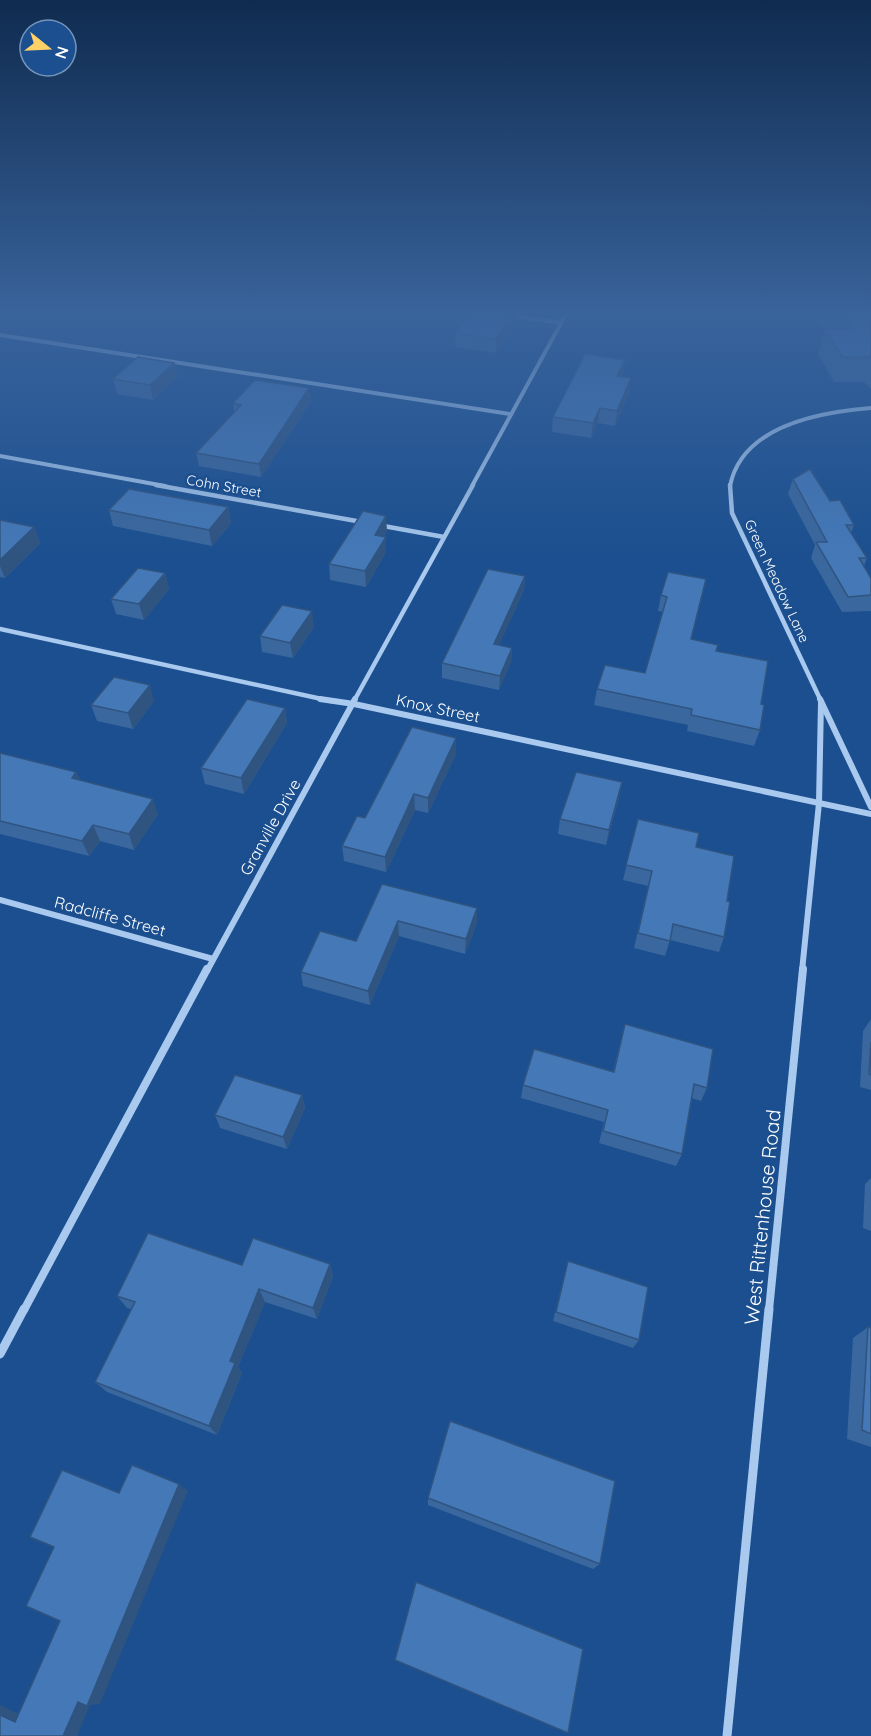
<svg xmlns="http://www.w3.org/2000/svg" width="871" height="1736" font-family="Quicksand,sans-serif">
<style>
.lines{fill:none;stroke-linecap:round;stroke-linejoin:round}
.street-far4{stroke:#a9c9ee;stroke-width:4}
.street-far3{stroke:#a9c9ee;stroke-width:4.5}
.street-far2{stroke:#a9c9ee;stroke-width:6}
.street-far1{stroke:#a9c9ee;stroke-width:8}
.street{stroke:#a9c9ee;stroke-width:9}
.wall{fill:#3a679d}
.shaded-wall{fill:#305480}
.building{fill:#4478b7;stroke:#305480;stroke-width:1.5}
.labels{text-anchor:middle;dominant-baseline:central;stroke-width:5;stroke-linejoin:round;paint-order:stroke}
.far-street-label{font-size:14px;fill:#fff;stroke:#1b4f8f}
.street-label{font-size:16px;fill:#fff;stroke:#1b4f8f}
.near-street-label{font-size:20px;fill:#fff;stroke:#1b4f8f}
</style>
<rect width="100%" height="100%" fill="#1b4f8f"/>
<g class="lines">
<g class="street-far4">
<path d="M500 314 561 323"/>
<path d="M0 335 510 414"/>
<path d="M0 456 165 486"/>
<path d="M472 486 566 314"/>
<path d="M730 486C742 425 820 412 871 408"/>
</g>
<g class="street-far3">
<path d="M156 485 362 522"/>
<path d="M730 485 732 513 821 701"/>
<path d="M378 525 444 537"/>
<path d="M0 629 331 701"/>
<path d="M354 701 473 485"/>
</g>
<g class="street-far2">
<path d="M320 699 354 704 871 814"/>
<path d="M820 699 871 807"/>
<path d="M0 900 213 959"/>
<path d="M207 971 355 699"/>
<path d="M802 971 819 803 821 702"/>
</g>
<g class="street-far1">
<path d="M24 1310 207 969"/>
<path d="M769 1310 803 969"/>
</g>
<g class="street">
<path d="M0 1354 24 1309"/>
<path d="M727 1736 769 1309"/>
</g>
</g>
<g class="wall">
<path d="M469 314H517L516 321 496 353 455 347 456 333Z"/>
<path d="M821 314H871V389L864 382H834L818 354 825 329 819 322Z"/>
<path d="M625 360 622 377 629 393 615 426 598 423 591 438 552 432 553 417Z"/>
<path d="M174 363 177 377 153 400 117 394 113 379Z"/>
<path d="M311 401 261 477 199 466 196 453 234 412 233 403Z"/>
<path d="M793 479 830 501 854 525 851 533 867 558 864 566 871 578V611L842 612 811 558 815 545 788 494Z"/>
<path d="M228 507 231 523 212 546 113 526 109 510Z"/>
<path d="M0 520 34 527 40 543 5 578 0 577Z"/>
<path d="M387 531 384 536 386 537V552L366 587 330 580 329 564Z"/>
<path d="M668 572 691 639 716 651 761 704 760 730 754 746 687 731 688 725 594 705 597 689 645 673 663 612 658 611 661 595Z"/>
<path d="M165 573 169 589 144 620 116 614 111 599Z"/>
<path d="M525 576 524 590 499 645 512 648 511 662 499 690 442 678V663Z"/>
<path d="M314 627 293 658 262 652 260 636Z"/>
<path d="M154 701 133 729 97 721 91 705Z"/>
<path d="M285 708 287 723 244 794 205 784 201 768Z"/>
<path d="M0 753 76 772 80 780 158 814 134 850 100 841 89 856 0 834Z"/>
<path d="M456 754 428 813 415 810 386 872 344 861 342 846 365 818Z"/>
<path d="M622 782 619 798 606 845 558 834 560 819Z"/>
<path d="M638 819 696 847 724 937 719 952 670 940 665 956 634 948 648 886 623 880Z"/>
<path d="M382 884 477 908V923L465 954 399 936 370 1005 303 986 301 972 356 941Z"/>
<path d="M871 1019V1090L860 1087 863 1031Z"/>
<path d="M625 1024 707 1088 701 1101 692 1098 682 1154 676 1166 599 1143 604 1122 521 1098 523 1085 613 1072Z"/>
<path d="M302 1095 305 1108 287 1149 220 1128 215 1115Z"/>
<path d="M871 1178V1231L863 1228 865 1184Z"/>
<path d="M568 1261 639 1340 633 1348 553 1321Z"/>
<path d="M330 1264 333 1276 317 1319 265 1302 238 1367 242 1373 217 1435 107 1392 95 1382 131 1309 127 1308 117 1296 242 1265Z"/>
<path d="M868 1327 871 1328V1447L847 1439 853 1338Z"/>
<path d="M428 1498 600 1564 593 1569 428 1505Z"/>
</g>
<g class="shaded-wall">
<path d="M512 314H517L516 321 496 353V339Z"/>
<path d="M625 360 623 374 615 391 617 376Z"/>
<path d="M174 363 177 377 153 400 150 385Z"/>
<path d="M631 378 629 393 615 426 617 411Z"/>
<path d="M309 388 311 401 261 477 259 464Z"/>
<path d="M600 408 598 423 591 438 593 423Z"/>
<path d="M228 507 231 523 212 546 209 530Z"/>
<path d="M386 516 387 531 376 550 375 535Z"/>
<path d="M34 527 40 543 5 578 0 566V560Z"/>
<path d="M386 537V552L366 587 365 571Z"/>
<path d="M165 573 169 589 144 620 139 604Z"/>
<path d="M525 576 524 590 493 659 494 644Z"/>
<path d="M312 611 314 627 293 658 290 643Z"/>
<path d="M512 648 511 662 499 690 500 676Z"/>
<path d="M150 685 154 701 133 729 128 713Z"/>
<path d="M285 708 287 723 244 794 241 778Z"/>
<path d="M456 738V754L428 813V798Z"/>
<path d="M76 772 83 788 72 778Z"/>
<path d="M622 782 619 798 606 845 609 830Z"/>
<path d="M414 794 415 810 386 872 385 857Z"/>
<path d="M153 799 158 814 134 850 129 834Z"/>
<path d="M93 825 100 841 89 856 82 841Z"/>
<path d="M477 908V923L465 954 466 939Z"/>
<path d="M398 921 399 936 370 1005 368 991Z"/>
<path d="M302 1095 305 1108 287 1149 283 1137Z"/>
<path d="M330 1264 333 1276 317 1319 313 1308Z"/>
<path d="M259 1289 265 1302 238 1367 242 1373 217 1435 209 1426 230 1361Z"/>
<path d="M179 1484 188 1491 100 1704 90 1705 77 1736H63L78 1702Z"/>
<path d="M0 1705 32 1720 15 1722 0 1715Z"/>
</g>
<g class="building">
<path d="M469 314H512L496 339 456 333Z"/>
<path d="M840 314H871V357H842L825 329H853Z"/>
<path d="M585 354 625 360 617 376 631 378 617 411 600 408 593 423 553 417Z"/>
<path d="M138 357 174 363 150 385 113 379Z"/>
<path d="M255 380 309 388 259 464 196 453 241 405 233 403Z"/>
<path d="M810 469 830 501 840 500 854 525H846L867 558H859L871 578V595L848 597 816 542H827L793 479Z"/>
<path d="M129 489 228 507 209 530 109 510Z"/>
<path d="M363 511 386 516 375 535 386 537 365 571 329 564Z"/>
<path d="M0 520 34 527 0 560Z"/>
<path d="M138 568 165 573 139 604 111 599Z"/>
<path d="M488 569 525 576 494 644 512 648 500 676 442 663Z"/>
<path d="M668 572 706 579 691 639 718 645 716 651 768 661 761 704 764 705 760 730 691 715 692 709 597 689 605 665 645 673 667 597 661 595Z"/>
<path d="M282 605 312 611 290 643 260 636Z"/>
<path d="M114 677 150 685 128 713 91 705Z"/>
<path d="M247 699 285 708 241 778 201 768Z"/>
<path d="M412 727 456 738 428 798 414 794 385 857 342 846 357 816 365 818Z"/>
<path d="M0 753 76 772 72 778 153 799 129 834 93 825 82 841 0 821Z"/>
<path d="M576 772 622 782 609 830 560 819Z"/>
<path d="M638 819 699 833 696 847 734 856 727 901 730 902 724 937 673 924 670 941 638 933 652 871 626 865Z"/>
<path d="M382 884 477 908 466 939 398 921 368 991 301 972 320 931 356 941Z"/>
<path d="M625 1024 713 1049 707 1088 694 1084 682 1154 603 1131 608 1110 523 1085 534 1049 614 1072Z"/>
<path d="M871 1042V1075L869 1074Z"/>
<path d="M235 1075 302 1095 283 1137 215 1115Z"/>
<path d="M148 1233 242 1265 253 1238 330 1264 313 1308 259 1289 230 1361 235 1363 209 1426 95 1382 135 1302 117 1296Z"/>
<path d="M568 1261 648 1287 639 1340 556 1312Z"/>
<path d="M868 1327 871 1328V1434L862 1430Z"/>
<path d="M450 1421 615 1481 600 1564 428 1498Z"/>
<path d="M132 1465 179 1484 87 1706 78 1702 63 1736H0V1715L15 1722 60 1621 26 1606 54 1547 30 1537 62 1470 119 1493Z"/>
<path d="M416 1582 583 1649 568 1733 395 1660Z"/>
</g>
<linearGradient id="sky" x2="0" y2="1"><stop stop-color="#0f2b4f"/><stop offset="0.56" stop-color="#39639b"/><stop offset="1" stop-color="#39639b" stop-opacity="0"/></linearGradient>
<rect width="871" height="557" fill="url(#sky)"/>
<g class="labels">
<g class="far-street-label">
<text transform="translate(224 486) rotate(10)">Cohn Street</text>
<text transform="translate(777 581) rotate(65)">Green Meadow Lane</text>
</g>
<g class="street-label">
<text transform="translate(438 708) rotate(12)">Knox Street</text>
<text transform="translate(270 827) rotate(-61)">Granville Drive</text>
<text transform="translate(110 916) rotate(15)">Radcliffe Street</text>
</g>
<g class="near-street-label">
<text transform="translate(762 1217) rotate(-84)">West Rittenhouse Road</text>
</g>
</g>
<g transform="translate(48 48) rotate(108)"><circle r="28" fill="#1b4f8f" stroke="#7695bc" stroke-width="1.5"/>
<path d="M0-4.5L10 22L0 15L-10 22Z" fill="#ffd166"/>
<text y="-9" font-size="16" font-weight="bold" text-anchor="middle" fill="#ffffff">N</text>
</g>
</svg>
